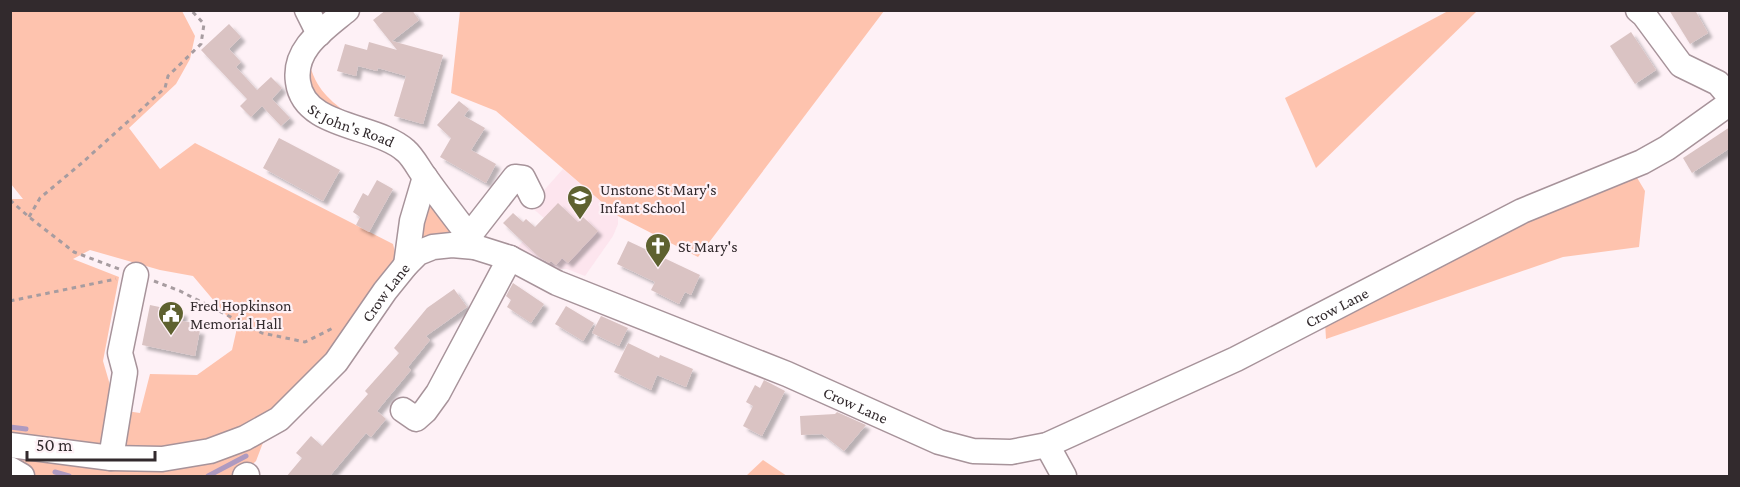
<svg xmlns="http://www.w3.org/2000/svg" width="1740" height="487" font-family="'Crimson Pro',serif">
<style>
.built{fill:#fde5ee}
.green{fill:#fec3ae;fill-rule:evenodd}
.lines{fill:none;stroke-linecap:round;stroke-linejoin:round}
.stream{stroke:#ae9ac0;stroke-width:5}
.building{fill:#dac3c3;filter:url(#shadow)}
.minor-casing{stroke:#a7939a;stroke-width:27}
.path{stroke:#a79ca0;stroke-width:3;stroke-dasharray:4.5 4.5;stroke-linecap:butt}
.minor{stroke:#fff;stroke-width:24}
.labels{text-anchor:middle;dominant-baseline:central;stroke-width:4.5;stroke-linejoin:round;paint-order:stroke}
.street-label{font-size:16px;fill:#322a2d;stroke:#fef1f6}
.poi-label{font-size:16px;fill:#322a2d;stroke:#fef1f6;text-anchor:start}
</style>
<defs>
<filter id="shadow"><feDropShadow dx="4.5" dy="4.5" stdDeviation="1.5" flood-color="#0004"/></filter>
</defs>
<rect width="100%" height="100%" fill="#fef1f6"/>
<path class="built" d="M563 169 618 216V224L613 236 585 276 567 269H554L516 249 544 218 530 206Z"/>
<g class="green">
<path d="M11 11H182L195 36 190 59 176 84 129 128 160 169 195 143 393 244 397 260 331 354 277 406 256 461 240 476H31L11 464 10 199H23L11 184ZM90 250 160 270 193 276 237 328 232 350 197 375 150 374 140 413 106 408 110 385 103 361 119 277 73 259Z"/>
<path d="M460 11V10L884 11 698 257 618 216 496 111 451 93Z"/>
<path d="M1448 11H1477L1316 168 1285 98Z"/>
<path d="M305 63 310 66C318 93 333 102 354 119L309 97Z"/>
<path d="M1633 171 1645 191 1639 247 1563 257 1326 339 1325 322 1443 255Z"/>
<path d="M431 201 454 229 452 235 420 242 417 218Z"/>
<path d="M763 460 787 476H746Z"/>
</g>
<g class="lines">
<g class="stream">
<path d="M10 427 26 429"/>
<path d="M55 472 69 476"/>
<path d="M208 476 246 456"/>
</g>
</g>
<g class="building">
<path d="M386 10H412L419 20 392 41 443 55 423 124 394 116 406 76 378 68 377 71 358 66 356 76 337 71 345 44 367 50 369 42 397 50 373 20Z"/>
<path d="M1669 10H1695L1708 33 1690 44Z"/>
<path d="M229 24 241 37 229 49 241 62 236 67 257 90 271 77 282 88 272 99 290 118 281 126 262 106 251 117 240 106 247 99 201 50Z"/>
<path d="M1631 32 1656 70 1635 84 1610 46Z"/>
<path d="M459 101 469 109 464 116 485 128 471 150 496 164 486 183 440 157 451 138 437 125Z"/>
<path d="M1730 127V148L1692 173 1683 158Z"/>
<path d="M279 138 340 170 323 201 263 168Z"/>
<path d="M377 180 393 189 369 232 356 225 360 217 353 212 363 193 368 196Z"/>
<path d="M558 203 578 222 583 217 598 231 568 263 562 258 556 265 551 261 549 263 539 257 503 223 513 213 523 222 526 219 535 227Z"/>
<path d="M628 241 700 275 691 295 685 292 679 304 651 290 655 282 617 264Z"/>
<path d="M513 283 544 304 531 323 507 307 511 300 506 296Z"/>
<path d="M454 289 467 307 426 336 430 340 408 367 411 370 377 411 386 419 371 437 366 433 329 477H286L302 458 296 453 311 436 322 446 368 394 365 391 399 353 394 348 427 308Z"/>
<path d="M150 305 183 312 182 321 194 323 193 329 200 330 195 356 142 345Z"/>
<path d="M566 306 594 323 583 341 555 324Z"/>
<path d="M601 316 628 328 619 346 592 333Z"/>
<path d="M628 343 659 358 660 355 693 369 686 387 657 375 651 390 614 372Z"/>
<path d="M764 380 785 391 762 436 743 426 753 406 746 402 755 385 760 388Z"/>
<path d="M837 412 866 425 844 451 822 434 801 435 800 416 835 414Z"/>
</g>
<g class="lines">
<defs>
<g id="minor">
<path d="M307 10 319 34"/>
<path id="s1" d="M347 10C323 30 293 49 298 82 304 129 377 124 406 151 413 157 419 169 425 177 439 197 454 216 469 236L475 247"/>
<path d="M1638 10 1644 15 1681 65 1718 83 1730 97"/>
<path d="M469 236 515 177 523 178 532 196"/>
<path d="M406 265 412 221 425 177"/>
<path d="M403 410 416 419 425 411 438 393 510 258"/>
<path id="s2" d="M10 445 111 458 162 459 210 451 245 438 279 419 336 362 385 291 406 265 418 253 433 247 452 245 475 247 510 258 557 283 787 374 939 442 973 451 1011 452 1047 445 1236 359 1522 211 1642 162 1667 148 1730 103"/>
<path d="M1047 445 1064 476"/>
<path d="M111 458 125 372 120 353 136 275"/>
<path d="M10 469 22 476"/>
<path d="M245 476 247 475"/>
</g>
</defs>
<use href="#minor" class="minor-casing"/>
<g class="path">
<path d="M10 200 29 217 74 252 119 269"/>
<path d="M29 217 40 198 83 162 165 88 168 76 201 44 204 24 191 10"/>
<path d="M154 281 180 291 262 333 305 342 335 327"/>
<path d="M10 301 116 279"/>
</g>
<use href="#minor" class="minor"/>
</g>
<defs>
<symbol id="school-pin" viewBox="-11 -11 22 30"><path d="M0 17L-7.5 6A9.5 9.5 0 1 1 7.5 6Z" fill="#5e612f" stroke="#fef1f6"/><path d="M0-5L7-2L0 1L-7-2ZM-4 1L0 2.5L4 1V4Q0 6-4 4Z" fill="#fff"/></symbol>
<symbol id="church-pin" viewBox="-11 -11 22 30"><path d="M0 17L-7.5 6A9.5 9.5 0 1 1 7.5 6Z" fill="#5e612f" stroke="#fef1f6"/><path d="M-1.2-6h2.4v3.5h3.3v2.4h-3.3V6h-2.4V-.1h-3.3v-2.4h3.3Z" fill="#fff"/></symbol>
<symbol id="civic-pin" viewBox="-11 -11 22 30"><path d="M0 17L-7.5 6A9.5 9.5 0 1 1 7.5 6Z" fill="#5e612f" stroke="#fef1f6"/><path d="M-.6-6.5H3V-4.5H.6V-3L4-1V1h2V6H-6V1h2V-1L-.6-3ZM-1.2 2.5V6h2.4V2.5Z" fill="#fff"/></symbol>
</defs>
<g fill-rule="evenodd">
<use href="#school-pin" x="565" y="183" width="30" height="40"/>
<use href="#church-pin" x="643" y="231" width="30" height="40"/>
<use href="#civic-pin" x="156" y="299" width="30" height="40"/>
</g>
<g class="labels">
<g class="street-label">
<text stroke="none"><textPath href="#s1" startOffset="165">St John's Road</textPath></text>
<text stroke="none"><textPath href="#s2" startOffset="444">Crow Lane</textPath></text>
<text stroke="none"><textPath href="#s2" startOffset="1488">Crow Lane</textPath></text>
<text stroke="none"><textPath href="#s2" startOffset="966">Crow Lane</textPath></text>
</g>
<g class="poi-label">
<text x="600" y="189">Unstone St Mary's<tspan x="600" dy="18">Infant School</tspan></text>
<text x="678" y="246">St Mary's</text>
<text x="190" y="305">Fred Hopkinson<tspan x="190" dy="18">Memorial Hall</tspan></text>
</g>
</g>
<rect width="1740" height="487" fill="none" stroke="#322a2d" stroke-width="24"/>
<path d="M27 451v9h128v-9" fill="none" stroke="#322a2d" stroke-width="3"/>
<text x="36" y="451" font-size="18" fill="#322a2d" stroke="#fef1f6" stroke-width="4.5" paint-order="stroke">50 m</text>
</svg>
